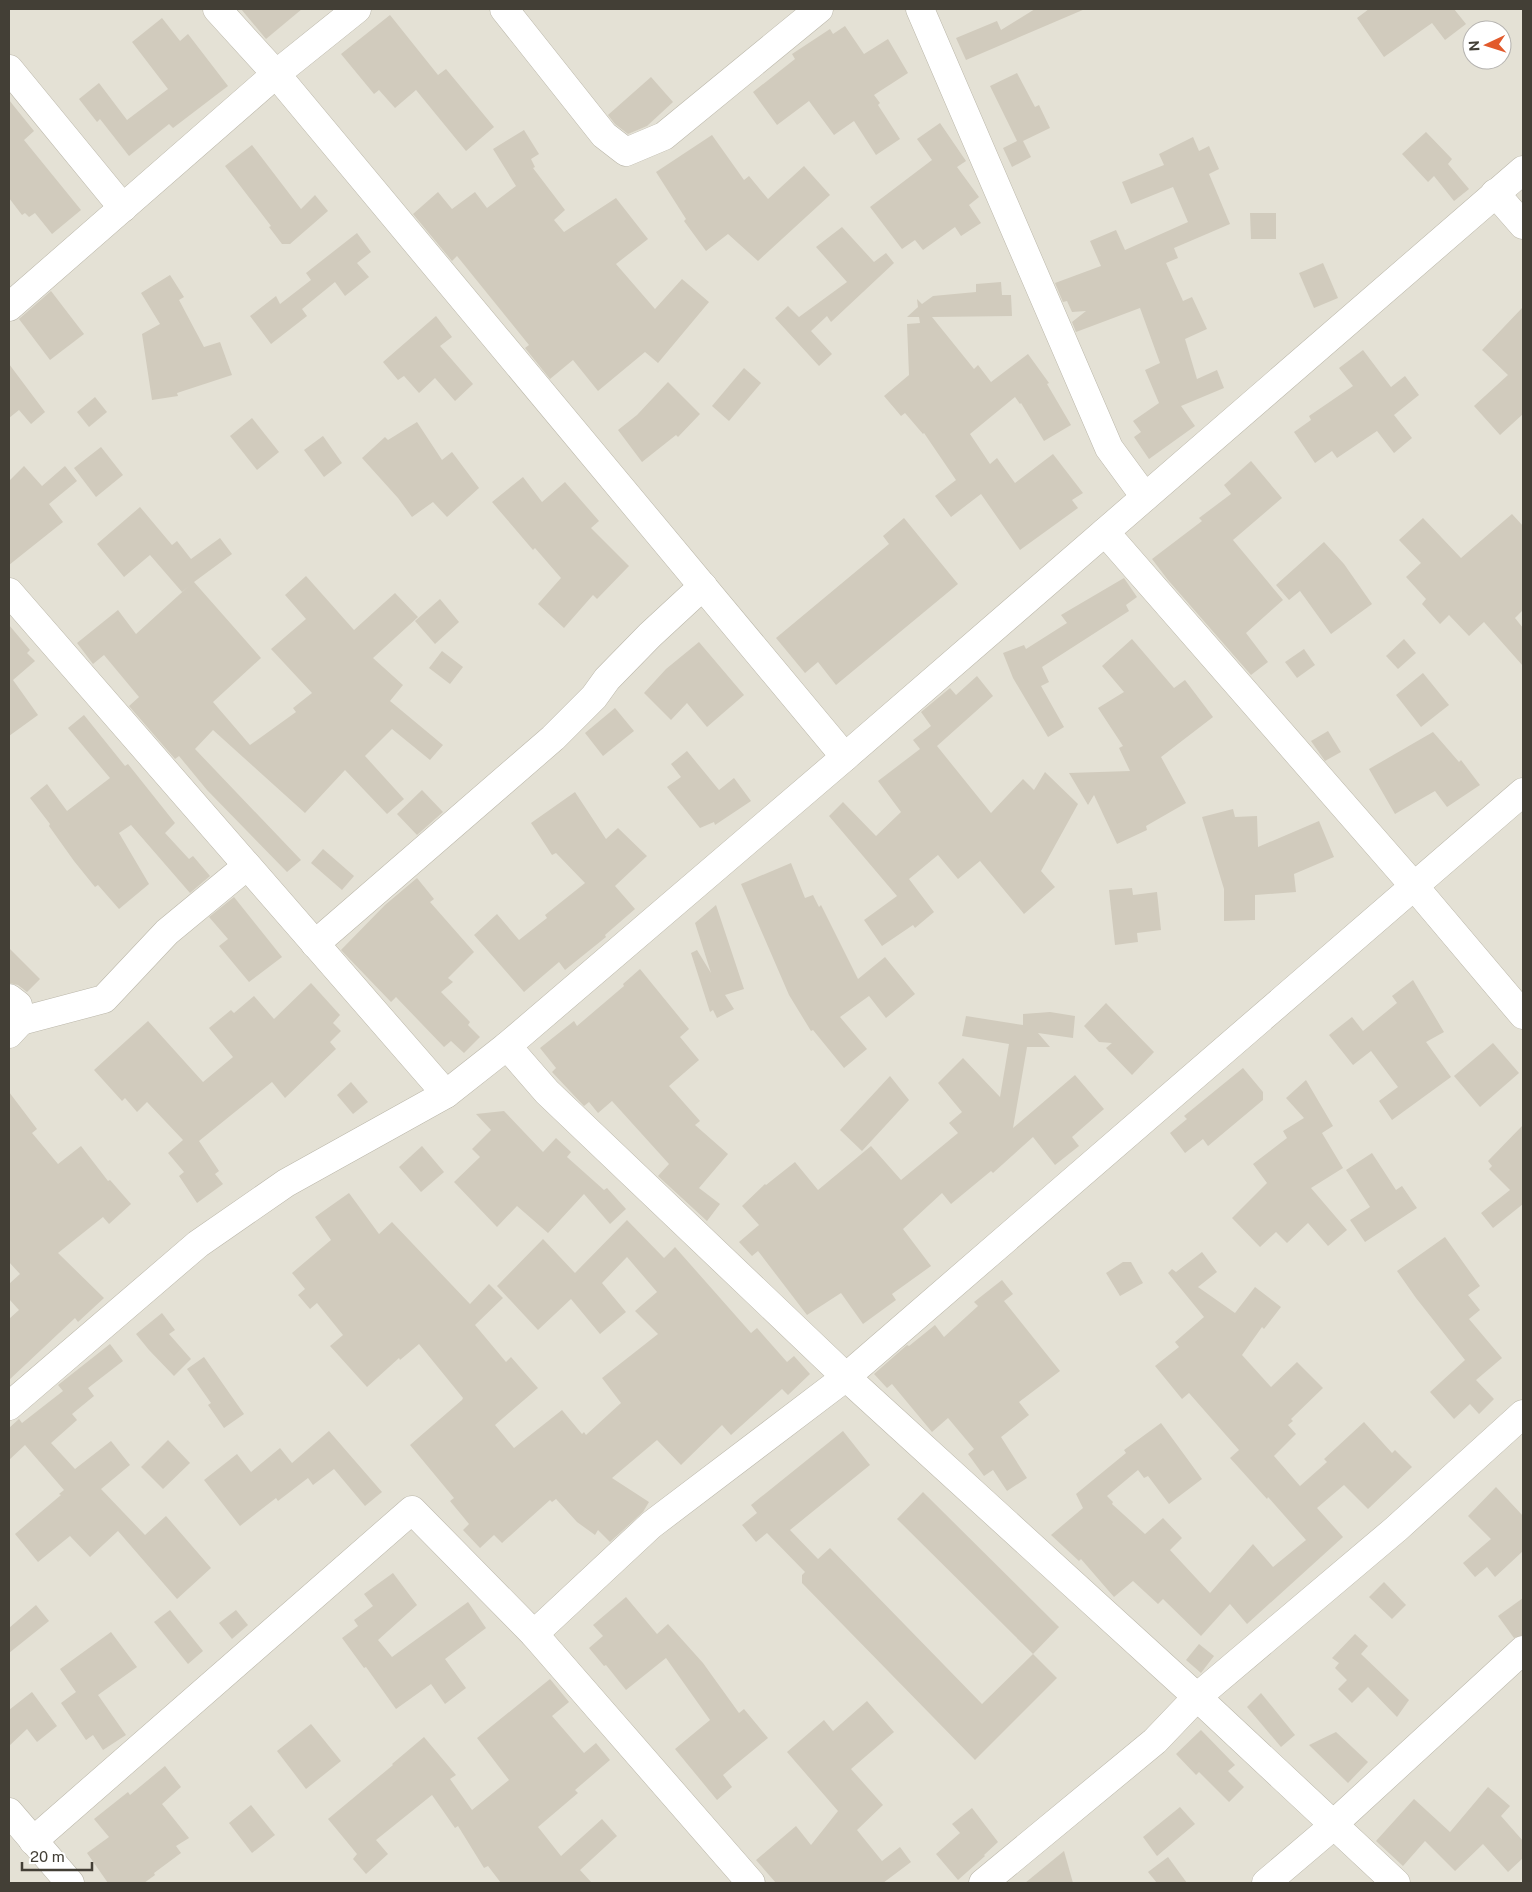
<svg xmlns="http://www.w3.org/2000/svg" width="1532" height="1892" font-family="'Public Sans',sans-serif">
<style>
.residential{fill:#e4e1d5;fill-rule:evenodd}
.building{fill:#d1cbbd}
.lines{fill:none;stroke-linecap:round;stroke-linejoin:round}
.minor-casing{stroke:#bbb7aa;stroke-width:29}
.minor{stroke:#fff;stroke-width:28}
</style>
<rect width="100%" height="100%" fill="#f1efe6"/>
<path class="residential" d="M9 9H1523V1883H9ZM1472 30H1502V60H1472Z"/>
<g class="building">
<path d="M241 9H302L266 39Z"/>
<path d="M1035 9H1085L966 60 956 38 997 21 1001 30Z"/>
<path d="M1369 9H1454L1466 24 1445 40 1432 23 1384 57 1357 18Z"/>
<path d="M390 15 438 75 446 69 494 127 466 151 416 90 395 108 379 90 374 94 341 54Z"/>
<path d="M162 18 180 41 188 34 228 86 173 128 169 124 129 156 100 119 97 122 79 99 99 83 127 120 168 89 132 42Z"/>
<path d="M845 26 864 54 888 39 908 73 874 95 880 103 878 105 900 139 876 155 854 121 834 135 809 101 777 125 753 92 795 59 792 54 830 29 833 34Z"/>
<path d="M1017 73 1035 107 1039 105 1050 128 1023 141 1031 157 1012 167 1003 148 1017 141 990 86Z"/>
<path d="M651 77 673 102 647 126 628 134 615 124 608 115Z"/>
<path d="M9 100 34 131 24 140 81 210 52 234 35 213 29 217 25 213 22 215 9 198Z"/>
<path d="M940 123 966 161 957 167 979 197 969 205 981 223 961 236 955 227 923 250 915 240 902 249 870 207 932 160 917 139Z"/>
<path d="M524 130 539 154 531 159 535 167 533 168 565 210 554 220 564 232 616 198 648 239 616 264 655 309 682 279 709 302 658 363 645 352 598 391 573 360 550 379 525 348 529 345 457 256 452 261 413 214 438 192 452 209 475 192 487 208 516 186 493 149Z"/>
<path d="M1426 132 1452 159 1448 164 1469 189 1454 201 1434 176 1428 182 1402 154Z"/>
<path d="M712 135 744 180 749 176 768 199 804 166 830 195 758 261 728 234 706 251 684 221 686 219 656 172Z"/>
<path d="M1193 137 1199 151 1209 146 1219 169 1209 174 1230 224 1174 248 1178 258 1166 263 1183 301 1192 297 1207 329 1185 339 1197 379 1217 370 1224 388 1181 406 1195 426 1149 459 1134 437 1141 432 1133 421 1159 403 1145 370 1160 363 1140 308 1076 332 1072 322 1086 311 1072 312 1067 301 1063 302 1055 283 1101 266 1090 241 1116 230 1125 250 1188 222 1173 187 1131 204 1122 182 1164 165 1159 154Z"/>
<path d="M252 145 301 209 315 195 328 211 290 244H282L269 227 271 226 225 166Z"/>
<path d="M1250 213H1276V239H1251Z"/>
<path d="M842 227 874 262 886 253 894 263 831 322 827 316 811 331 832 354 819 366 775 318 788 306 799 317 847 282 816 247Z"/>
<path d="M357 233 371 252 357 263 369 277 345 296 335 282 302 309 307 316 271 344 250 316 276 296 280 304 311 280 306 273Z"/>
<path d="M1323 263 1338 298 1314 308 1299 273Z"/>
<path d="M170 275 184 297 179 300 204 347 220 342 232 375 177 393 178 396 152 400 142 334 160 324 141 293Z"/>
<path d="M1001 282 1002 295H1011L1012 316 932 317 974 369 978 365 991 382 1028 354 1049 383 1047 384 1071 425 1044 441 1021 403 1020 404 1015 397 970 434 990 464 997 458 1015 483 1053 454 1083 493 1072 500 1078 508 1020 550 981 494 951 517 935 496 956 480 924 433 923 434 905 413 901 416 884 396 909 375 907 324 920 323 919 317H907L918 307 917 299 922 304 933 296 976 292V284Z"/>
<path d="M51 291 84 334 50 360 19 319Z"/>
<path d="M1523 307V414L1500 435 1474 406 1508 375 1482 350Z"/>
<path d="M436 316 452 337 440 346 473 384 455 401 435 378 419 393 404 376 398 380 383 362Z"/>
<path d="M1363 350 1391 387 1405 376 1419 395 1394 415 1412 438 1394 453 1377 431 1337 458 1332 451 1315 463 1294 432 1311 420 1309 416 1353 386 1339 368Z"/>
<path d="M9 364 45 412 31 424 19 410 9 418Z"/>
<path d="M744 368 761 383 729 421 712 406Z"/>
<path d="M668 382 700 414 678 437 676 435 642 462 618 430 637 415Z"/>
<path d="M95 397 107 412 89 427 77 412Z"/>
<path d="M252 418 279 452 257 470 230 436Z"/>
<path d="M417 422 442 460 452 452 479 488 447 517 433 502 412 517 398 498 362 458 385 437 388 440Z"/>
<path d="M323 436 342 463 324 477 304 450Z"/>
<path d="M101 447 123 475 96 497 74 468Z"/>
<path d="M1251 461 1282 498 1233 540 1283 600 1246 633 1268 662 1251 675 1168 580 1152 559 1202 521 1199 518 1231 494 1224 485Z"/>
<path d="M24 466 42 486 65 466 77 481 49 504 63 522 9 565V481Z"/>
<path d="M523 477 542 502 565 482 599 521 591 528 629 566 597 599 593 595 564 628 538 604 561 578 535 548 533 550 492 502Z"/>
<path d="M140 507 172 545 177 541 191 559 220 538 232 554 194 582 261 658 213 702 250 745 296 712 293 708 312 693 271 649 306 619 285 595 306 576 354 630 395 593 418 617 373 658 403 685 390 701 443 745 430 760 392 729 365 756 404 799 387 814 345 770 305 813 213 730 195 749 301 860 287 872 207 790 179 756 175 759 129 706 139 697 104 655 93 664 77 643 118 610 136 634 190 585 182 592 150 555 124 577 97 544Z"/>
<path d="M1512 514 1523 526V610L1515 618 1523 628V666L1484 622 1469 636 1449 615 1440 624 1422 604 1426 599 1406 577 1421 563 1399 540 1423 518 1461 558Z"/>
<path d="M904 518 958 584 836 685 818 662 805 673 776 638 889 544 883 536Z"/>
<path d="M1324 542 1344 564 1372 604 1331 634 1300 591 1289 600 1276 585Z"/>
<path d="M1124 578 1137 597 1126 605 1129 611 1042 667 1049 682 1041 686 1064 727 1048 737 1013 678 1003 653 1024 645 1026 649 1067 623 1061 615Z"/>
<path d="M440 599 459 622 435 644 415 621Z"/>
<path d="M9 625 30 650 27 653 35 661 13 680 38 715 9 736Z"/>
<path d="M1132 639 1174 688 1185 680 1213 717 1161 757 1186 803 1146 826 1147 830 1117 844 1094 795 1088 805 1069 773 1130 771 1119 748 1123 746 1098 708 1124 692 1102 666Z"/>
<path d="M1404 639 1416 653 1398 669 1386 656Z"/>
<path d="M699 642 744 695 707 727 687 703 671 720 644 693 666 669Z"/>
<path d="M1304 649 1315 665 1297 678 1285 662Z"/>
<path d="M442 651 463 667 450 684 429 668Z"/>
<path d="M1423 673 1449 705 1421 727 1396 695Z"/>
<path d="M977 676 993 696 937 746 991 813 1023 779 1034 790 1045 772 1078 804 1041 871 1055 887 1024 914 980 861 958 879 938 855 909 879 934 912 915 928 913 925 882 946 864 920 897 896 829 816 843 802 876 836 901 812 878 781 920 749 913 740 931 726 921 712 950 688 956 695Z"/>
<path d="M615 708 634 731 603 756 585 733Z"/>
<path d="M84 715 125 766 128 764 175 823 165 833 189 859 193 856 210 876 190 893 131 825 119 833 149 884 119 909 98 885 95 887 74 861 49 826 50 824 30 798 47 784 67 811 110 778 68 728Z"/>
<path d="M1328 731 1341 752 1325 761 1311 741Z"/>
<path d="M1433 732 1459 762 1461 760 1480 785 1447 807 1435 791 1395 814 1369 769Z"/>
<path d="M687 751 719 790 734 778 751 801 715 825 714 822 700 828 667 787 681 777 671 764Z"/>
<path d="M422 790 443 812 417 835 397 814Z"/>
<path d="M575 792 606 839 618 828 647 856 615 886 635 909 605 935 606 937 565 970 559 962 524 992 474 935 497 914 519 940 547 918 545 915 585 883 556 853 552 855 531 823Z"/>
<path d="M1233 809 1235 817 1257 816 1258 847 1319 821 1334 857 1294 874 1296 892 1255 895V920L1224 921V889L1202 817Z"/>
<path d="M323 849 354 876 342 890 311 863Z"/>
<path d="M791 863 805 898 813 895 819 907 821 905 858 979 885 957 915 994 886 1018 869 996 840 1017 867 1049 844 1068 813 1030 811 1031 789 995 741 884Z"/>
<path d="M417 878 434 899 430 902 474 952 448 978 453 982 441 992 470 1022 468 1025 480 1037 464 1053 451 1041 444 1047 396 997 391 1002 341 950 385 905Z"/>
<path d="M1132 888 1133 895 1157 892 1161 930 1137 933 1138 942 1115 945 1109 890Z"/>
<path d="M234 897 282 957 249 982 219 946 228 939 209 917Z"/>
<path d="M716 905 744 989 725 995 734 1009 717 1018 713 1010 710 1012 691 953 697 950 711 973 695 923Z"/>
<path d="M9 948 40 979 27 992 18 985 9 983Z"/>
<path d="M640 969 689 1029 680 1037 699 1060 669 1086 700 1121 695 1125 728 1154 699 1188 720 1204 707 1221 658 1176 669 1164 612 1101 598 1113 589 1102 584 1106 552 1072 556 1068 540 1048 574 1021 577 1026 624 986 623 984Z"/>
<path d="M1413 980 1444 1032 1426 1042 1451 1077 1392 1120 1379 1101 1398 1087 1371 1051 1353 1065 1329 1035 1352 1017 1363 1031 1397 1003 1392 996Z"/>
<path d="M311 983 340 1015 333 1023 341 1031 330 1042 336 1049 285 1098 272 1082 199 1141 219 1171 215 1174 223 1184 197 1203 179 1176 184 1172 168 1153 183 1140 147 1102 137 1112 125 1098 122 1101 94 1070 148 1021 203 1082 233 1057 209 1028 231 1010 234 1013 254 996 274 1019Z"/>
<path d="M1106 1003 1154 1052 1132 1075 1106 1048 1112 1043 1099 1042 1084 1026Z"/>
<path d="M1050 1012 1075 1016 1073 1038 1038 1033 1050 1047H1027L1013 1128 1075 1075 1104 1109 1072 1137 1079 1146 1055 1165 1033 1137 993 1173 991 1171 951 1204 942 1193 903 1229 931 1266 892 1294 896 1300 863 1324 841 1293 807 1315 758 1251 752 1256 739 1242 759 1225 742 1206 765 1184 766 1185 795 1162 818 1190 871 1146 901 1180 958 1133 949 1123 962 1112 938 1083 963 1058 1000 1097 1009 1044 962 1036 966 1016 1023 1025V1014Z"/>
<path d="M1493 1043 1519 1073 1480 1107 1454 1076Z"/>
<path d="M1243 1068 1263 1092V1100L1208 1146 1203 1139 1185 1153 1170 1133 1187 1119 1184 1116Z"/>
<path d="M890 1076 909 1100 862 1151 840 1130Z"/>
<path d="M1306 1080 1333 1126 1322 1133 1343 1168 1311 1188 1347 1230 1328 1246 1308 1223 1287 1243 1276 1232 1260 1247 1232 1218 1267 1183 1253 1164 1287 1138 1283 1131 1304 1118 1286 1098Z"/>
<path d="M351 1082 368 1102 353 1114 337 1095Z"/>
<path d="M9 1092 37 1129 32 1133 58 1164 81 1146 108 1181 110 1180 131 1204 109 1224 103 1217 58 1253 104 1298 78 1322 75 1318 9 1380V1319L19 1310 9 1299V1284L20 1274 9 1262Z"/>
<path d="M504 1111 543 1152 556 1138 571 1152 567 1157 604 1190 607 1188 626 1209 610 1224 584 1194 548 1233 517 1206 497 1227 454 1182 480 1157 472 1149 491 1130 476 1114Z"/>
<path d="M1523 1125V1204L1493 1228 1481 1213 1510 1190 1489 1169 1492 1166 1488 1161Z"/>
<path d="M422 1146 444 1172 421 1192 399 1167Z"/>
<path d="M1372 1153 1396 1190 1402 1186 1417 1208 1365 1242 1350 1220 1370 1207 1346 1170Z"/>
<path d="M349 1193 379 1234 392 1222 470 1304 489 1284 503 1298 475 1325 506 1362 511 1357 538 1388 495 1425 514 1448 562 1410 582 1434 584 1432 586 1435 621 1403 602 1378 658 1334 635 1311 657 1292 627 1257 602 1283 626 1312 600 1334 571 1299 538 1330 497 1286 543 1239 575 1273 627 1220 664 1258 675 1247 751 1333 757 1328 787 1362 794 1356 810 1374 788 1395 782 1389 731 1435 722 1425 681 1465 657 1440 612 1478 649 1502 643 1512 610 1542 598 1530 595 1535 577 1522 556 1499 552 1502 550 1500 502 1543 494 1535 480 1548 463 1530 469 1524 450 1501 454 1498 410 1445 462 1400 463 1398 419 1344 400 1360 399 1358 367 1387 330 1346 343 1335 317 1303 310 1309 298 1295 305 1289 292 1273 331 1240 315 1217Z"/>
<path d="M1445 1237 1480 1286 1468 1295 1480 1310 1469 1319 1502 1358 1476 1380 1494 1399 1479 1414 1470 1404 1454 1419 1430 1392 1465 1360 1416 1298 1397 1271Z"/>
<path d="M1202 1252 1217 1272 1198 1287 1235 1313 1255 1287 1281 1307 1264 1329 1262 1327 1242 1355 1271 1387 1297 1362 1323 1388 1291 1419 1293 1421 1288 1425 1296 1434 1274 1456 1300 1486 1327 1462 1324 1459 1364 1422 1392 1453 1395 1450 1412 1467 1368 1509 1344 1485 1317 1508 1343 1537 1247 1624 1230 1604 1201 1636 1163 1599 1158 1604 1133 1581 1114 1597 1081 1559 1079 1561 1051 1535 1083 1508 1076 1494 1126 1453 1124 1450 1161 1423 1202 1479 1169 1504 1148 1476 1144 1478 1138 1470 1107 1496 1113 1502 1112 1504 1145 1534 1163 1518 1182 1538 1170 1550 1210 1593 1253 1544 1273 1567 1306 1540 1268 1497 1267 1499 1230 1458 1239 1450 1189 1393 1182 1399 1155 1366 1179 1347 1175 1342 1204 1317 1168 1273 1172 1269 1176 1272Z"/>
<path d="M1123 1262H1131L1143 1283 1120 1296 1106 1273Z"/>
<path d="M1002 1280 1013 1294 1004 1301 1060 1371 1019 1402 1029 1415 1001 1437 1027 1478 1007 1491 993 1470 984 1476 968 1454 974 1449 948 1418 932 1432 892 1384 887 1388 874 1374 907 1345 909 1346 935 1325 944 1337 978 1306 974 1302Z"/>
<path d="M162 1313 175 1330 169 1334 191 1359 174 1376 149 1350 136 1334Z"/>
<path d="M110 1344 123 1361 88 1388 94 1396 72 1414 77 1420 51 1443 75 1469 111 1441 130 1465 101 1489 145 1535 166 1516 211 1568 177 1599 118 1531 90 1557 70 1536 38 1562 15 1534 61 1495 59 1494 64 1490 25 1445 9 1460V1428L19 1419 22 1423 63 1391 58 1385Z"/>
<path d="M204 1357 244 1414 224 1428 208 1405 211 1403 187 1369Z"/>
<path d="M329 1431 382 1492 365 1506 334 1469 313 1485 308 1478 278 1501 276 1498 240 1526 204 1480 237 1454 251 1472 280 1448 292 1463Z"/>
<path d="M843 1431 870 1465 790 1530 818 1559 830 1548 982 1704 1033 1654 1057 1678 975 1760 802 1583V1575L805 1572 767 1533 756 1542 742 1525 757 1513 751 1505Z"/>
<path d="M168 1440 190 1463 163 1489 141 1467Z"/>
<path d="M1496 1487 1523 1516V1551L1495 1577 1487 1567 1475 1577 1463 1563 1491 1539 1468 1516Z"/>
<path d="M923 1492 1059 1627 1033 1654 897 1519Z"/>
<path d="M393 1573 417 1605 378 1640 392 1657 468 1602 486 1628 445 1659 466 1688 445 1704 431 1684 396 1709 366 1667 364 1668 342 1638 358 1626 354 1620 373 1606 364 1594Z"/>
<path d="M1384 1582 1406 1605 1392 1619 1369 1597Z"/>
<path d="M626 1597 657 1634 668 1624 703 1663 739 1713 744 1709 768 1738 723 1775 732 1787 717 1800 675 1749 710 1720 666 1658 626 1690 606 1665 604 1666 589 1648 603 1636 593 1625Z"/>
<path d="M1523 1598V1635L1514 1638 1498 1616Z"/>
<path d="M36 1605 49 1621 9 1653V1628Z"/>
<path d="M170 1610 203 1651 188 1664 154 1622Z"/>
<path d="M236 1610 248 1625 232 1639 219 1623Z"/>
<path d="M111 1632 137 1667 98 1695 126 1735 103 1750 93 1735 86 1740 61 1703 76 1692 60 1669Z"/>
<path d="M1355 1634 1368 1646 1361 1654 1409 1700 1397 1717 1368 1687 1352 1703 1338 1689 1347 1680 1335 1668 1339 1663 1332 1658Z"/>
<path d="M1199 1644 1214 1656 1201 1673 1186 1660Z"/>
<path d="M550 1679 569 1702 552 1716 584 1753 596 1743 610 1760 575 1790 578 1793 538 1827 561 1856 602 1819 617 1836 580 1870 592 1883H501L488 1866 484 1868 458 1826 455 1828 432 1795 376 1840 388 1854 366 1874 353 1859 357 1854 328 1819 393 1765 392 1764 424 1737 456 1775 450 1779 472 1810 509 1780 477 1738Z"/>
<path d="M32 1692 57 1726 37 1742 27 1729 9 1746V1710Z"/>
<path d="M1261 1693 1295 1735 1281 1747 1247 1707Z"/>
<path d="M867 1701 894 1732 851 1769 883 1805 857 1830 882 1861 900 1847 911 1862 883 1883H776L756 1860 796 1826 811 1845 838 1811 787 1752 824 1720 833 1731Z"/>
<path d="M311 1724 341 1761 306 1789 277 1751Z"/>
<path d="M1201 1730 1235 1765 1228 1771 1244 1787 1229 1802 1199 1772 1196 1775 1176 1754Z"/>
<path d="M1336 1732 1368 1762 1348 1783 1309 1745Z"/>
<path d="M165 1766 181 1787 162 1804 189 1838 176 1846 181 1853 154 1873 155 1875 144 1883H108L87 1853 109 1837 94 1819 128 1792 130 1795Z"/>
<path d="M1488 1787 1510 1806 1501 1816 1523 1841V1858L1508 1872 1483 1844 1455 1871 1425 1841 1403 1866 1376 1841 1414 1799 1450 1832Z"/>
<path d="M251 1805 275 1835 252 1853 229 1823Z"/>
<path d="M1180 1807 1195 1824 1157 1856 1143 1837Z"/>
<path d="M972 1808 998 1842 984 1855 985 1856 958 1880 936 1854 960 1833 952 1824Z"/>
<path d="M1064 1851 1073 1883H1025Z"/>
<path d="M1168 1857 1187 1883H1157L1148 1872Z"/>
</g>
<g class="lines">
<defs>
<g id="minor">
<path d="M217 9 276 74 845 757"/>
<path d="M504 9 604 135 626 152 664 136 819 9"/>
<path d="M920 9 1109 448 1145 497"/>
<path d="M9 69 123 208"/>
<path d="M1495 193 1523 225"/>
<path d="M9 307 276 74 357 9"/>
<path d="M1105 532 1414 886 1523 1015"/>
<path d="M9 592 446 1094 507 1046 547 1092 846 1377 1197 1697 1396 1883"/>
<path d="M315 944 553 738 594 697 607 679 650 635 703 586"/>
<path d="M9 998 18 1005 21 1021 9 1034"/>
<path d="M21 1021 104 999 167 932 247 866"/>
<path d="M507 1046 845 757 1523 170"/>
<path d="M9 1406 198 1244 286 1183 446 1094"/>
<path d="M534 1634 651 1525 846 1377 1523 792"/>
<path d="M9 1812 70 1883"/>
<path d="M33 1841 412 1510 534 1634 751 1883"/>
<path d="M983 1883 1155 1741 1197 1697 1396 1529 1523 1414"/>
<path d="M1266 1883 1339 1821V1819L1523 1650"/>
</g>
</defs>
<use href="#minor" class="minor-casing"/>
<use href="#minor" class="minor"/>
</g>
<rect width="1532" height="1892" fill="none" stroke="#433f36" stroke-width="20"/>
<g transform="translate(1487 45) rotate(266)"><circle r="24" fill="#ffffff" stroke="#b4b2af"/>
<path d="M0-4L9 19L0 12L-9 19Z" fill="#e25a2c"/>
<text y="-8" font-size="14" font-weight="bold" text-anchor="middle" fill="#433f36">N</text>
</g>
<path d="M22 1862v8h70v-8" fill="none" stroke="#433f36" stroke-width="2.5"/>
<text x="30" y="1862" font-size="15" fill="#433f36" stroke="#ffffff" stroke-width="4" paint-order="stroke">20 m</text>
</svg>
